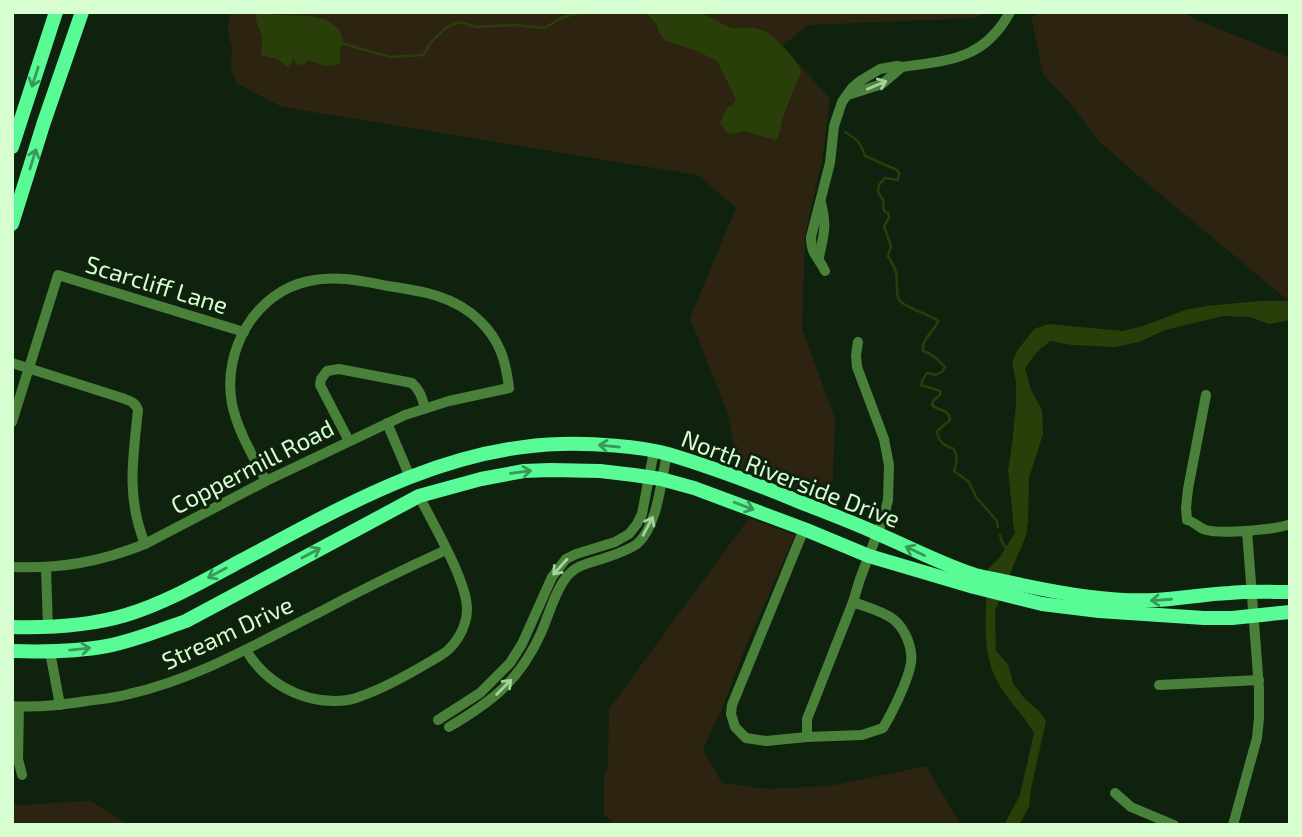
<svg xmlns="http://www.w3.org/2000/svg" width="1302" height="837" font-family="'Exo 2',sans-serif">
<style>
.green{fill:#2c2411}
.water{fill:#2a3e0a}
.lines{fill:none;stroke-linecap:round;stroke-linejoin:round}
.stream{stroke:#2a3e0a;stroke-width:2.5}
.minor{stroke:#49803a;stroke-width:10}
.major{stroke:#59fb97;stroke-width:14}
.oneway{stroke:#389959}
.oneway2{stroke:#a5d29c}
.labels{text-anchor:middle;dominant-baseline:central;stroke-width:6;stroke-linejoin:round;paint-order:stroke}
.street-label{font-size:24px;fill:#d6fed0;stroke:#0f220e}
</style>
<rect width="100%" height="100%" fill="#0f220e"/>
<g class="green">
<path d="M231 12H987L975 18 808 25 782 46 830 98 823 155 805 236 802 328 835 419 833 480 812 496 739 468 727 411 690 318 736 208 698 175 282 107 236 83 231 67 232 47 227 29Z"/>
<path d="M1043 12H1183L1195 19 1290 58V302L1136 174 1099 141 1075 109 1043 74 1031 17Z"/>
<path d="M749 518 795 535 747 644 721 711 703 749 722 783 768 789 830 786 926 766 961 825H616L604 814V777L608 765 609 709Z"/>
<path d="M90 801 129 825H12V803L20 805Z"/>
</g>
<g class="water">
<path d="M262 12 276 15 310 16 328 20 340 31 343 40 340 49V63C329 69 319 64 308 60L304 64 297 65 294 59 288 67 277 59 261 55C260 48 263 45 262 38 261 29 255 24 256 15Z"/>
<path d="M646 12C663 12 683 9 700 13 710 16 719 23 729 27 740 30 751 26 761 30 773 33 799 61 801 72L784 114 778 137 775 140 745 131 735 134 727 133 720 123 727 108 733 105 736 99 717 61 697 51 666 41 659 33 657 25Z"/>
<path d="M1260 301H1290V320L1269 324 1250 317 1223 316 1165 330 1139 342 1115 347 1072 345 1050 341 1037 352 1025 368 1031 390 1042 410 1043 434 1029 478 1028 522 1026 536 1011 571 1006 588 995 610 996 651 1008 664 1013 683 1025 699 1038 710 1046 721 1031 789 1029 807 1019 825H1004L1020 795 1034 733C1023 714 1005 697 996 679 979 644 988 607 987 570L1000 557 1015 533 1013 523 1012 507 1008 471 1012 445 1016 405V382L1012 362 1017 351 1034 329 1049 324 1123 331 1146 325 1185 310 1206 306Z"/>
</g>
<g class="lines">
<g class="stream">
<path d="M341 43 390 57 423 55 432 41 447 27 459 22 476 27 513 25 545 28 561 18 581 12"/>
<path d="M845 132C858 140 860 142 865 156L897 170 899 173 898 180 885 178 879 185 878 192 883 200 884 211 888 213 889 218 884 226 891 246 888 256C891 261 894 266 896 272 898 280 895 293 899 300 905 308 929 314 938 321 934 332 921 339 923 351 933 354 939 360 945 367L943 371 936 375 927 373 923 379 921 385 940 391V395L933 401 932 405C939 412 949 408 950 420 946 425 940 427 937 432 939 443 945 446 954 449 958 457 957 463 954 471L969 482 976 497 997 521 998 527"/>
<path d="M1000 535 1002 542 1007 550"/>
</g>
<g class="minor">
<path d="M848 95 882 84 902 67"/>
<path d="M819 257C824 233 827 227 821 203"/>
<path d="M825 271C818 256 811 255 811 237L830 163 834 126 842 102 852 88 860 81 880 69 897 66 902 67C949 60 984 60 1010 12"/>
<path d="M12 363 122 398C130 401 135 402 138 410 133 459 126 497 145 544"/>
<path d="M1206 395 1188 489 1186 508 1187 520C1195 522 1199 528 1206 530 1222 534 1276 530 1290 524"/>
<path d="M12 422 58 275 244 332"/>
<path d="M387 423 410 477"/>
<path d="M349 441 320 385 321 379 327 371 339 369 412 383C420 390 422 398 425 408"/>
<path d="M804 529 732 705 731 714 735 727 746 738 766 741 807 737 862 735 883 728C892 713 908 681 911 663 913 648 905 628 893 619 882 611 866 607 853 602"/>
<path d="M12 567C60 569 100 562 145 544L266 481 405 415 449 401 509 388C506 362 500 340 480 321 455 296 422 291 388 286 362 281 336 275 309 281 255 292 222 351 232 404 238 432 253 456 266 481"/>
<path d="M46 568 48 628"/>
<path d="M246 650C264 681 298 701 335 701 341 701 350 700 356 698 383 689 409 674 433 660 439 656 446 653 450 648 460 638 467 623 467 609 467 581 433 524 419 496"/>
<path d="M50 652 60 705"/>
<path d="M1159 685 1259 680"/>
<path d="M12 706C38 708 62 705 87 701 101 699 115 698 129 694 196 679 256 644 316 614 359 591 402 570 446 550"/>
<path d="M19 707 18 759 22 775"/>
<path d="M438 720 480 693 510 663 522 644 552 577 566 559 576 554 615 542 629 534 637 524 642 514 654 451"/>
<path d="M449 727C493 701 520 680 541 633 549 615 554 594 565 579 574 566 588 563 602 559 614 555 627 551 637 544 658 526 661 480 667 454"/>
<path d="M807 737V719L853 602 860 579 884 516 888 500 889 465 884 439 857 367 856 355 858 342"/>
<path d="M1115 793 1131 807 1174 825"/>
<path d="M1233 825 1257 738 1259 718V688L1247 531"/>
</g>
<g class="major">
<path d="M12 147 56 12"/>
<path d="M12 224 44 122 82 12"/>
<path d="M12 627C50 628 89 626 126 615 165 603 200 583 235 564 339 509 441 447 561 444 592 443 639 446 668 454 711 467 754 483 795 500 822 511 850 521 876 533 909 547 941 564 975 575 990 579 1006 581 1022 585 1065 594 1111 602 1155 600 1180 599 1204 594 1229 593 1249 591 1270 592 1290 592"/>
<path d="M12 651C44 652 75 652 107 646 134 641 160 630 186 621L419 496 481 479 524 471 550 470 600 471 634 475 661 479 694 488 804 529 869 556 974 587 1042 604 1099 611 1204 618H1232L1290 612"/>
</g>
</g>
<defs><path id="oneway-shaft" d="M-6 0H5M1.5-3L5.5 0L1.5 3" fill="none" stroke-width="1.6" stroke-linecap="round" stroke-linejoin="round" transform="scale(1.75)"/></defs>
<g class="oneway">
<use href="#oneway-shaft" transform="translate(35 77) rotate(108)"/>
<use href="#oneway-shaft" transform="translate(33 159) rotate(-73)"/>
<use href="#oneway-shaft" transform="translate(609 446) rotate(-174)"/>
<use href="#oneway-shaft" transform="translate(521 472) rotate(-8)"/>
<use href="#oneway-shaft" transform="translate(744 506) rotate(21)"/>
<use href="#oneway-shaft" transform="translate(915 551) rotate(-155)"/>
<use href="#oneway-shaft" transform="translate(311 553) rotate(-28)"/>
<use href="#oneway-shaft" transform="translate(217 573) rotate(152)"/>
<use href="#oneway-shaft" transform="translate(1161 600) rotate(176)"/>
<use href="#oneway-shaft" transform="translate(80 649) rotate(-6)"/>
</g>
<g class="oneway2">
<use href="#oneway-shaft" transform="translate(877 85) rotate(-23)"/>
<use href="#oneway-shaft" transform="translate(648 526) rotate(-62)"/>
<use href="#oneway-shaft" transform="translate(560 567) rotate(132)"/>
<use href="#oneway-shaft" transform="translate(504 687) rotate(-45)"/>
</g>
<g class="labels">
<g class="street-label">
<text transform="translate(157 284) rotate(17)">Scarcliff Lane</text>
<text transform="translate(252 466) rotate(-27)">Coppermill Road</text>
<text transform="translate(791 478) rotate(21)">North Riverside Drive</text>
<text transform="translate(227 632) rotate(-25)">Stream Drive</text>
</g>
</g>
<rect width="1302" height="837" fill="none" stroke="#d6fed0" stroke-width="28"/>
</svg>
